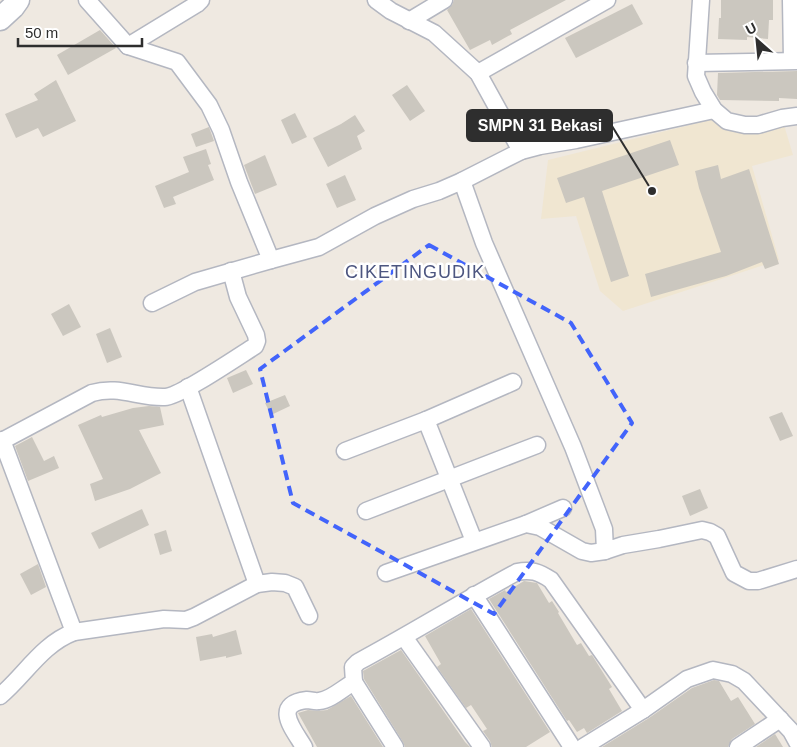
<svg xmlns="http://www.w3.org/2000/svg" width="797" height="747" font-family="Arial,sans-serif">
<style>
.education{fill:#f0e6d1}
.building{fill:#cbc7bf}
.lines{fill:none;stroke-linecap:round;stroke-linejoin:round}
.street-casing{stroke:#b4b7c1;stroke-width:19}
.secondary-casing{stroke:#b4b7c1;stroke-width:25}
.street{stroke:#fff;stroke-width:16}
.secondary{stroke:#fff;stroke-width:22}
.marked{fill:none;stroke:#4264fb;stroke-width:4;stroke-dasharray:10 6;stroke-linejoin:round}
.labels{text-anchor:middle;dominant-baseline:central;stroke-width:5;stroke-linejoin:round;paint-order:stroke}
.quarter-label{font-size:18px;letter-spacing:1px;fill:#4d5680;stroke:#fff}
.leader{fill:none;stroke:#2e2e2e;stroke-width:2}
.callout-dot{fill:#2e2e2e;stroke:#fff;stroke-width:2}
.callout{fill:#2e2e2e;stroke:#2e2e2e;stroke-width:2}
.callout-label{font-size:16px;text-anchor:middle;font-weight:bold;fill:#fff}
</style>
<rect width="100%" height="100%" fill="#efe9e1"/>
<path class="education" d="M710 120 784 125 793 155 752 166 779 260 623 311 600 291 576 216 541 219 548 160Z"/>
<g class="building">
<path d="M454 0H566L510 30 512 34 492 45 490 40 470 50 447 10 452 5Z"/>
<path d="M721 0H773V20H769L768 39 747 37V40L718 39 719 18H721Z"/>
<path d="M632 4 643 24 576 58 565 38Z"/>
<path d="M100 30 116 48 68 75 57 55Z"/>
<path d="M797 71V99L779 98V101L720 100 717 95 718 73Z"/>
<path d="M56 80 76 121 43 137 38 128 16 138 5 114 38 100 34 94Z"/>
<path d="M407 85 425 111 410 121 392 95Z"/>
<path d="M295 113 307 137 292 144 281 120Z"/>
<path d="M355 115 365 131 357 136 362 149 328 167 313 138 341 124Z"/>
<path d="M209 127 214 141 196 147 191 134Z"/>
<path d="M670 140 679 165 602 191 629 276 611 282 584 197 566 203 557 178Z"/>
<path d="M206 149 211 164 208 165 214 180 173 197 176 204 164 208 155 186 189 172 183 157Z"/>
<path d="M265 155 277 185 255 194 244 165Z"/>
<path d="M718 165 721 179 749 169 779 264 765 269 762 262 726 276 651 297 645 274 721 252 699 188 695 171Z"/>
<path d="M345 175 356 200 337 208 326 184Z"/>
<path d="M69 304 81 327 63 336 51 314Z"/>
<path d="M110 328 122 357 107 363 96 334Z"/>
<path d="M246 370 253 384 233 393 227 378Z"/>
<path d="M285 395 290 406 271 415 265 403Z"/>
<path d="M149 406 160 407 164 425 139 430 161 473 130 489 95 501 90 484 103 479 78 425 101 415 102 417 133 408Z"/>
<path d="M782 412 793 436 780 441 769 417Z"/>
<path d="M32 437 44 461 54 456 59 468 28 481 15 446Z"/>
<path d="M700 489 708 508 690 516 682 496Z"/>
<path d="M142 509 149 525 99 549 91 533Z"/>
<path d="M166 530 172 551 160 555 154 534Z"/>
<path d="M38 564 46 587 31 595 20 574Z"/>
<path d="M524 581 537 583 549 603 552 601 559 612 558 613 577 645 581 643 589 656 592 655 612 687 609 689 622 711 587 733 584 728 577 732 569 720 567 721 489 599 505 590 506 592Z"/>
<path d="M471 609 550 732 526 747H492L490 741 483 731 487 729 471 705 466 708 437 667 441 664 425 636Z"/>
<path d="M236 630 242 654 226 658V656L200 661 196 637 212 634 213 637Z"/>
<path d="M401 650 465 742 470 747H405L403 742 364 679 363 671Z"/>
<path d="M714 680 719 681 731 701 738 697 755 724 732 739 728 747H602L649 718 692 688Z"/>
<path d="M351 696 383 747H317L298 713 308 710 318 711 327 710Z"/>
<path d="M775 734 783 747H756Z"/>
</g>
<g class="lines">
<defs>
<g id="street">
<path d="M87 0 128 46 177 62 209 105 221 130 239 182 271 260 319 247 375 216 413 199 439 191 462 181 521 151 540 146 576 140 714 110"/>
<path d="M376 0 391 11 434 33 478 73 521 151"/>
<path d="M701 0 696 76 703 92 714 110 727 121 745 125H758L782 118 797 116"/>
<path d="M791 0 792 60"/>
<path d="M409 21 444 0"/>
<path d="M128 46 197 4 201 0"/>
<path d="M696 63 797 61"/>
<path d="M478 73 607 0"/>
<path d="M462 181 484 243 573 447 598 513 604 529 605 551 623 545 659 539 702 530 710 532 717 536 734 573 749 581H758L797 569"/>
<path d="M152 303 195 282 271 260"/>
<path d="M188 387 257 584"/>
<path d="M426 420 513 382"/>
<path d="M2 440 74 632"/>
<path d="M0 442 92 393C119 385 138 398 165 397 179 397 239 356 255 346L257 341 256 335 238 297 231 271"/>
<path d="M345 451 426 420 474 541"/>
<path d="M366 511 537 445"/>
<path d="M526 524 563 508"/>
<path d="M386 573 526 524 540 527 582 551 591 553 605 551"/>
<path d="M474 595 572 747"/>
<path d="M404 637 482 747"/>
<path d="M354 682 395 747"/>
<path d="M0 696C25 675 42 644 74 632L164 619 186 620 194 617 257 584 272 582 285 583 295 587 309 616"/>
<path d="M304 747C294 730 271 704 307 700 311 700 315 702 319 701 331 700 343 688 354 682L353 667 358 662C412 633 463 601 517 572 531 569 539 572 551 580L643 710"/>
<path d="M583 747 643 710 687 679 713 670 732 674 744 681 791 731 797 742"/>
<path d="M738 747 780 719"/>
</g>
<path id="secondary" d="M0 19 13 7 18 0"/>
</defs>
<use href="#street" class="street-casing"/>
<use href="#secondary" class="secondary-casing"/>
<use href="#street" class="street"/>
<use href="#secondary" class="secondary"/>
</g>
<path class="marked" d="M429 245 571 323 632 423 494 614 293 503 260 369Z"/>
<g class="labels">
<g class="quarter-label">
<text x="415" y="272">CIKETINGUDIK</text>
</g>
</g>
<path class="leader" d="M652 191L612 126"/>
<circle class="callout-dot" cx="652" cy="191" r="5"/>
<rect class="callout" x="467" y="110" width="145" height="31" rx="5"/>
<g class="callout-label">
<text x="540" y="131">SMPN 31 Bekasi</text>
</g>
<g transform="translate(757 40) rotate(333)" stroke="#ffffff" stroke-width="4" paint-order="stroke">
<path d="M0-4L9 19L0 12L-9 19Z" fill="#2e2e2e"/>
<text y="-8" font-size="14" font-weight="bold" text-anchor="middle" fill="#2e2e2e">U</text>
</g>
<path d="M18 38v8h124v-8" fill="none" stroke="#2e2e2e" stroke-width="2.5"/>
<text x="25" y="38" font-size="15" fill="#2e2e2e" stroke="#ffffff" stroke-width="4" paint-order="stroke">50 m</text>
</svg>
